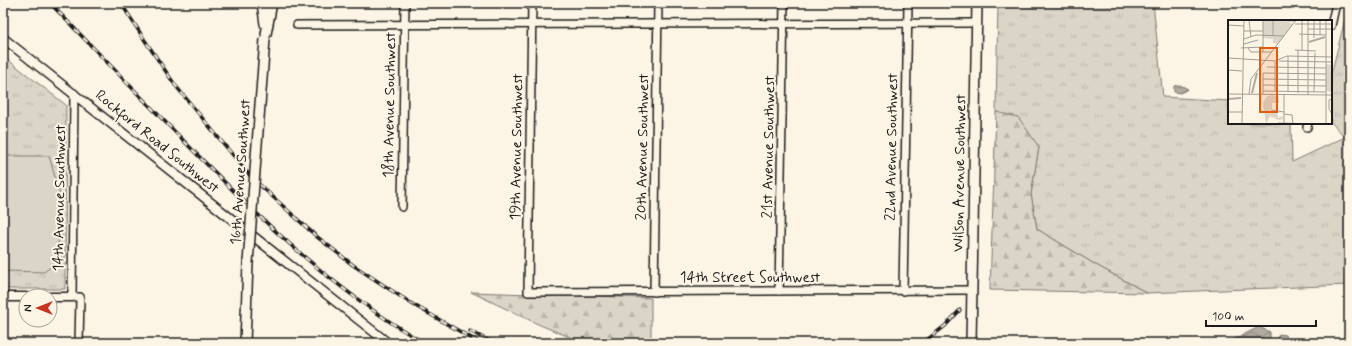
<svg xmlns="http://www.w3.org/2000/svg" width="1352" height="346" font-family="Mynerve,sans-serif">
<style>
.grass{fill:url(#grass-tufts);stroke:#7c7872}
.forest{fill:url(#forest-firs);stroke:#7c7872}
.pitch{fill:#dbd5c8;stroke:#7c7872}
.water{fill:url(#water-waves);stroke:#75726c}
.lines{fill:none;stroke-linecap:round;stroke-linejoin:round}
.minor-casing{stroke:#1c1c1c;stroke-width:10}
.tertiary-casing{stroke:#1c1c1c;stroke-width:11}
.secondary-casing{stroke:#1c1c1c;stroke-width:12}
.minor{stroke:#fcf5e5;stroke-width:7}
.tertiary{stroke:#fcf5e5;stroke-width:8}
.secondary{stroke:#fcf5e5;stroke-width:9}
.rail-casing{stroke:#1c1c1c;stroke-width:3.5}
.rail{stroke:#fcf5e5;stroke-width:2;stroke-dasharray:6;stroke-linecap:butt}
.secondary-bridge-casing{stroke:#1c1c1c;stroke-width:12;stroke-linecap:butt}
.secondary-bridge{stroke:#fcf5e5;stroke-width:9}
.labels{text-anchor:middle;dominant-baseline:central;stroke-width:4;stroke-linejoin:round;paint-order:stroke}
.street-label{font-size:15px;fill:#1c1c1c;stroke:#fcf5e5}
.inset-river{fill:none;stroke:#b0aba1;stroke-width:2}
.inset-road{fill:none;stroke:#a29e95;stroke-width:1}
.view{fill:#e8590c;fill-opacity:0.15;stroke:#e8590c;stroke-width:2}
.inset-edge{fill:none;stroke:#1c1c1c;stroke-width:2}
</style>
<defs>
<pattern id="grass-tufts" width="24" height="20" patternUnits="userSpaceOnUse"><rect width="24" height="20" fill="#dbd5c8"/><path d="M3 7l-1-3M5 7V3M7 7l1-3M15 17l-1-3M17 17v-4M19 17l1-3" fill="none" stroke="#bbb6ab"/></pattern>
<pattern id="forest-firs" width="22" height="20" patternUnits="userSpaceOnUse"><rect width="22" height="20" fill="#dbd5c8"/><path d="M5 1l3.5 6h-7zM16 11l3.5 6h-7z" fill="#bbb6ab"/></pattern>
<pattern id="water-waves" width="16" height="10" patternUnits="userSpaceOnUse"><rect width="16" height="10" fill="#b0aba1"/><path d="M0 5q4-4 8 0t8 0" fill="none" stroke="#8e8a82"/></pattern>
</defs>
<rect width="100%" height="100%" fill="#fcf5e5"/>
<filter id="ink" filterUnits="userSpaceOnUse"><feTurbulence type="fractalNoise" baseFrequency=".025" numOctaves="2"/><feDisplacementMap in="SourceGraphic" scale="8" xChannelSelector="R" yChannelSelector="G"/><feConvolveMatrix kernelMatrix="1 2 1 2 8 2 1 2 1" color-interpolation-filters="sRGB"/></filter>
<g filter="url(#ink)">
<g class="grass">
<path d="M998 3H1153L1163 97 1229 101V123H1291L1292 162 1345 137 1331 122V75L1349 3V285L1147 293 1096 265 1037 229 1031 194 1039 147 996 112Z"/>
<path d="M3 56 66 105 65 289H3Z"/>
</g>
<g class="forest">
<path d="M996 112 1018 117 1039 147 1031 194 1037 229 1096 265 1147 293 990 290Z"/>
<path d="M471 292 651 298V343H584L540 325Z"/>
</g>
<path class="pitch" d="M3 156H49L61 198 57 262 44 272 3 271Z"/>
<g class="water">
<path d="M1180 85 1188 89 1180 93 1174 92V86Z"/>
<path d="M1259 327 1270 332V342L1271 343H1227Z"/>
<path d="M1279 334 1285 335 1288 343H1275Z"/>
</g>
<g class="lines">
<defs>
<g id="minor">
<path d="M532 3 528 292 972 290"/>
<path d="M297 25 976 23"/>
<path d="M1331 26 1336 3"/>
<path d="M74 93 72 297H80L79 343"/>
<path d="M1307 127 1308 123"/>
<path d="M402 207 405 3"/>
<path d="M779 291 784 3"/>
<path d="M903 291 908 3"/>
<path d="M654 292 658 3"/>
</g>
<g id="tertiary">
<path d="M3 38 388 343"/>
<path d="M3 297H26"/>
<path d="M50 297H72"/>
</g>
<g id="secondary">
<path d="M262 3 265 24"/>
<path d="M266 34 272 3"/>
<path d="M245 343 248 263"/>
<path d="M971 343 977 3"/>
</g>
</defs>
<use href="#minor" class="minor-casing"/>
<use href="#tertiary" class="tertiary-casing"/>
<use href="#secondary" class="secondary-casing"/>
<use href="#minor" class="minor"/>
<use href="#tertiary" class="tertiary"/>
<use href="#secondary" class="secondary"/>
<defs>
<g id="rail">
<path d="M50 3C93 48 136 92 179 136 255 214 328 287 424 343"/>
<path d="M121 3 144 39 175 85 251 177 316 236 353 265 412 304 480 343"/>
<path d="M470 331 493 343"/>
<path d="M923 343 945 326 960 310"/>
</g>
</defs>
<use href="#rail" class="rail-casing"/>
<use href="#rail" class="rail"/>
<defs>
<path id="secondary-bridge" d="M248 263 265 39"/>
</defs>
<use href="#secondary-bridge" class="secondary-bridge-casing"/>
<use href="#secondary-bridge" class="secondary-bridge"/>
</g>
</g>
<g class="labels">
<g class="street-label">
<text transform="translate(390 105) rotate(-89)">18th Avenue Southwest</text>
<text transform="translate(157 142) rotate(39)">Rockford Road Southwest</text>
<text transform="translate(517 147) rotate(-89)">19th Avenue Southwest</text>
<text transform="translate(643 147) rotate(-89)">20th Avenue Southwest</text>
<text transform="translate(769 147) rotate(-89)">21st Avenue Southwest</text>
<text transform="translate(892 147) rotate(-89)">22nd Avenue Southwest</text>
<text transform="translate(241 172) rotate(-86)">16th Avenue Southwest</text>
<text transform="translate(960 173) rotate(-89)">Wilson Avenue Southwest</text>
<text transform="translate(60 198) rotate(-89)">14th Avenue Southwest</text>
<text x="750" y="278">14th Street Southwest</text>
</g>
</g>
<g transform="translate(1228 20)">
<rect width="104" height="104" fill="#fcf5e5"/>
<path d="M43 75 51 76V83H44V89L41 90 49 92 50 98 55 96V99L51 100 42 96 38 104 35 83 38 77Z" fill="#dbd5c8"/>
<path d="M98 44 104 45V75L103 72 98 71Z" fill="#dbd5c8"/>
<path d="M35 1 60 2 65 4 50 24 45 23V19L35 18Z" fill="#dbd5c8"/>
<path class="inset-river" d="M81 22 97 17M24 73 29 53M0 79 13 78"/>
<path class="inset-road" d="M0 0 68 1M21 0 23 17M92 0V15M98 0V104M35 1V32M45 1V16M67 4H104M0 5 16 6M80 9H104M16 11H35M71 14 98 15M86 18V0M16 19 28 15 56 16M16 24 30 20M13 28 35 27M20 28 23 32H44M67 30 88 31M74 30V0M0 38 47 41M47 41 59 36 104 37M51 41 104 42M47 42V71M39 47 98 48M0 50 14 51M35 59 98 60M35 65 98 66M35 71 98 72M60 72V36M86 72 87 33M70 73V30M0 74V50M0 74 104 75M21 74 23 59 68 0M35 74V53L98 54M56 75V103M80 75V0M104 79 101 80V89L104 94M43 90 56 92M0 92H14M56 94 64 95 65 104M50 103 94 104M14 104 16 0"/>
<path class="view" d="M32 28H49V92H32Z"/>
<rect width="104" height="104" class="inset-edge"/>
</g>
<rect width="1352" height="346" fill="none" stroke="#fcf5e5" stroke-width="16"/>
<rect x="8" y="8" width="1336" height="330" fill="none" stroke="#1c1c1c" stroke-width="1.5" filter="url(#ink)"/>
<g transform="translate(38 308) rotate(270)"><circle r="19" fill="#fcf5e5" stroke="#a29e95"/>
<path d="M0-3L7 15L0 10L-7 15Z" fill="#c8321e"/>
<text y="-6" font-size="11" font-weight="bold" text-anchor="middle" fill="#1c1c1c">N</text>
</g>
<path d="M1206 320v6h110v-6" fill="none" stroke="#1c1c1c" stroke-width="2"/>
<text x="1212" y="320" font-size="12" fill="#1c1c1c" stroke="#fcf5e5" stroke-width="3" paint-order="stroke">100 m</text>
</svg>
